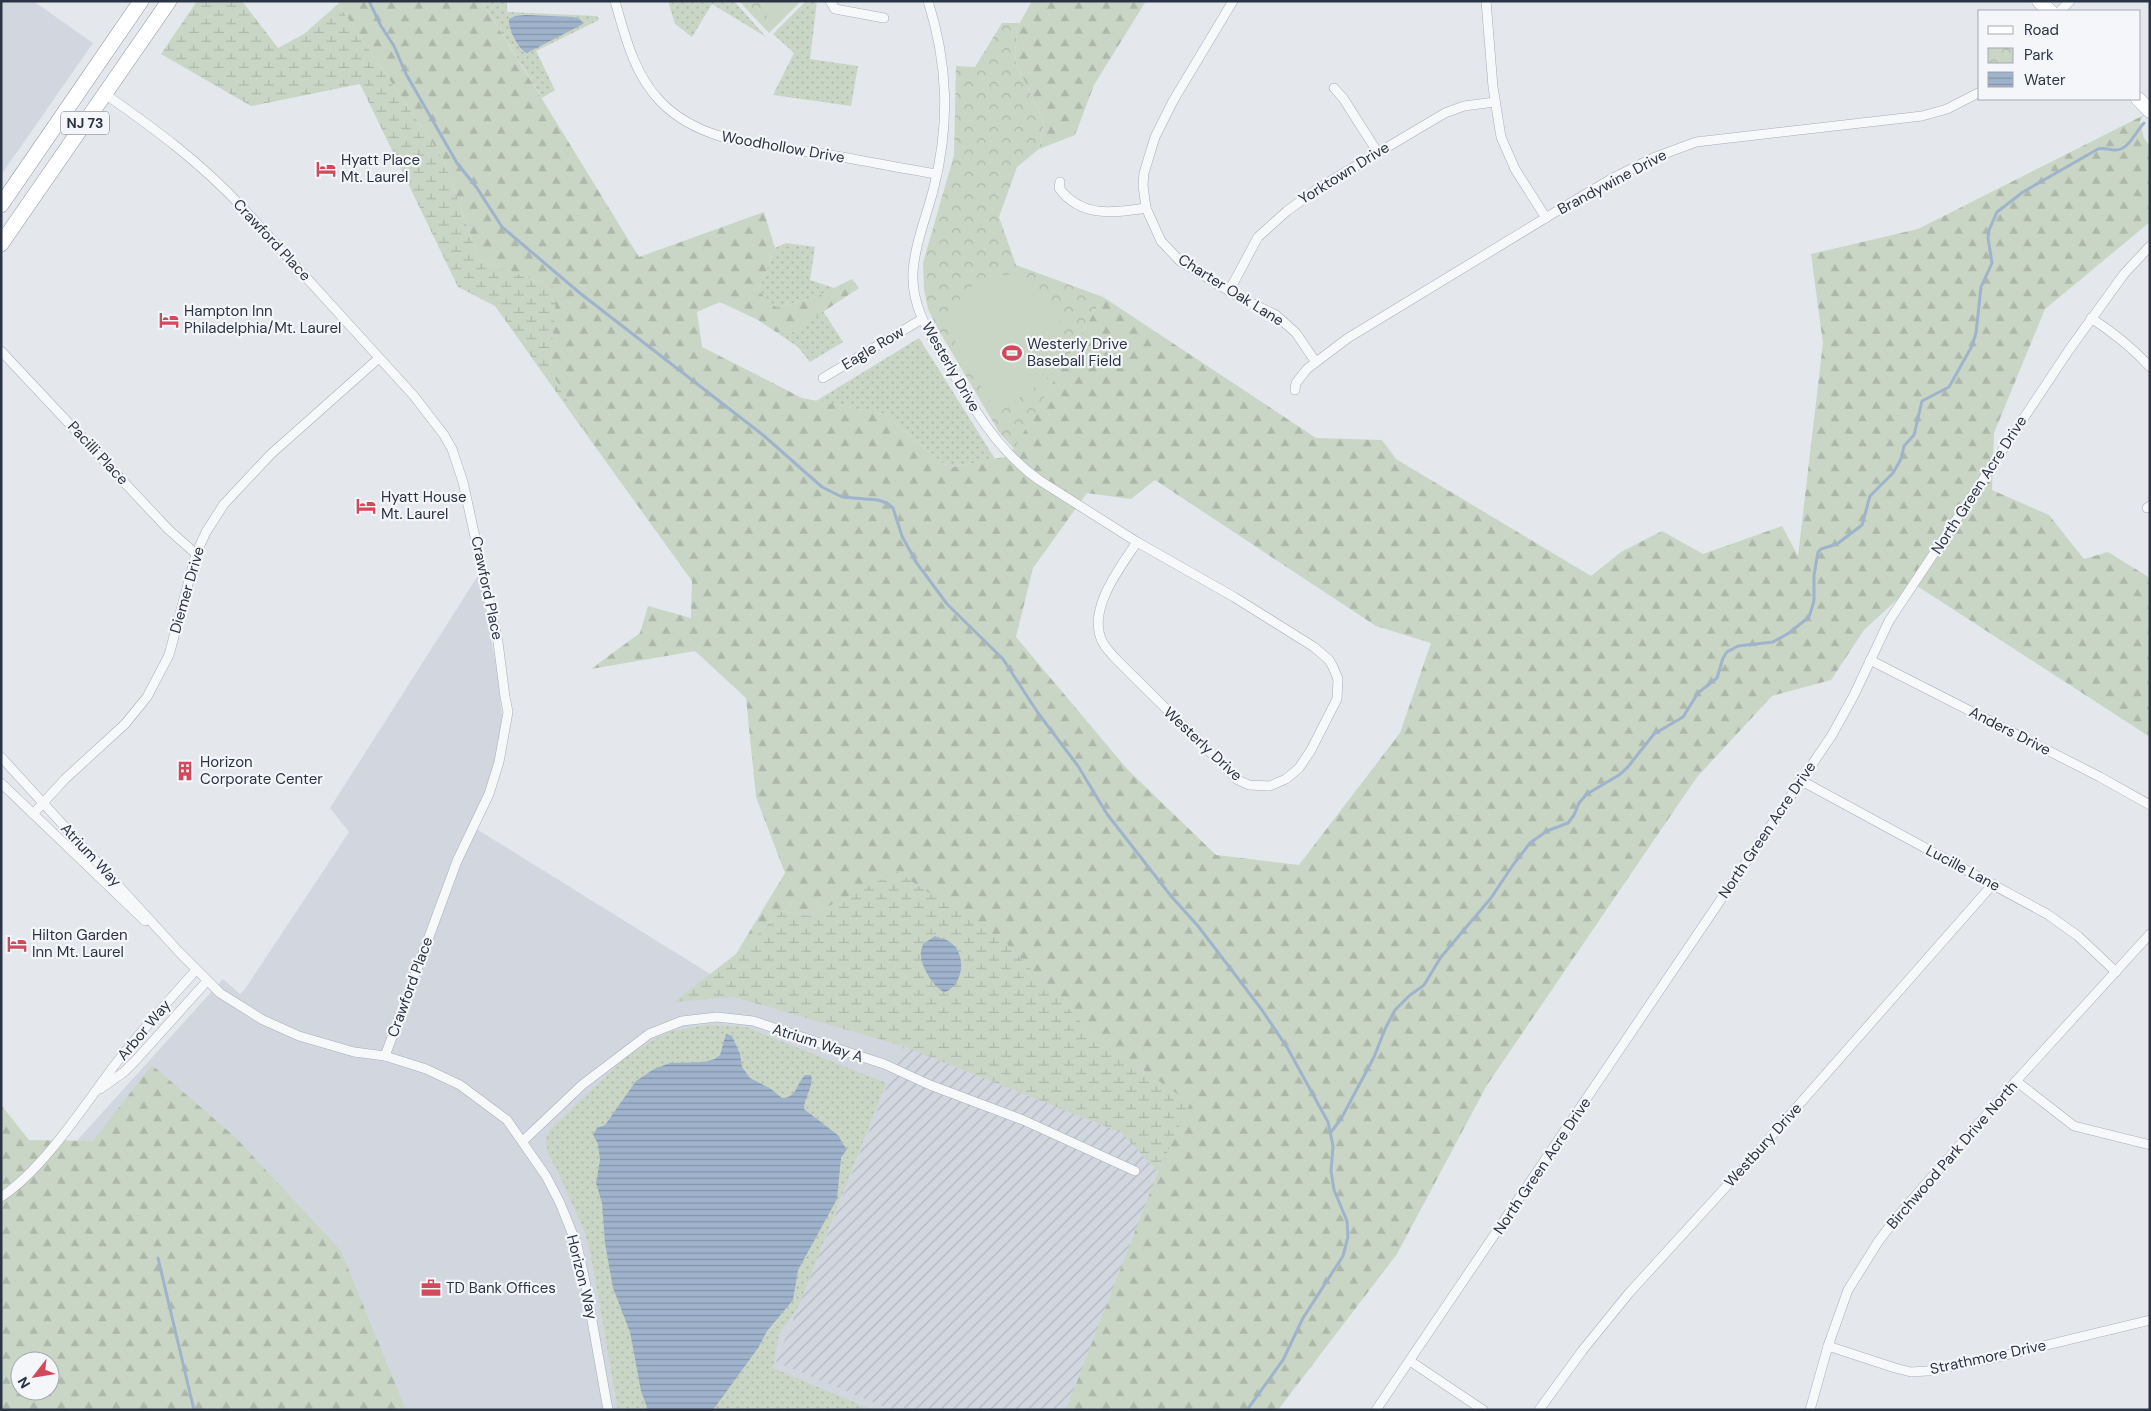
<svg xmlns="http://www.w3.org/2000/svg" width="2151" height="1411" font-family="'DM Sans',sans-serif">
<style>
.built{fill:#d2d6de;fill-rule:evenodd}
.industrial{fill:url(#industrial-furrows)}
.grass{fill:url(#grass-dots)}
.forest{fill:url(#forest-firs);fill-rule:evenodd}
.wetland{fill:url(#wetland-marsh)}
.park{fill:url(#park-crowns)}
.garden{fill:#c9d6c5}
.water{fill:url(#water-rules)}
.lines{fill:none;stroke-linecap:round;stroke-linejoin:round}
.stream{stroke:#9fb4cc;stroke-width:3}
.minor-casing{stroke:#a9aeb7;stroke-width:10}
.primary-casing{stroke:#a3abb8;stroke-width:15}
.trunk-casing{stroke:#8b94a3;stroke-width:16}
.minor{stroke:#f7f8fa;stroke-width:9}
.primary{stroke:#fff;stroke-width:14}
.trunk{stroke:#fff;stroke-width:15}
.labels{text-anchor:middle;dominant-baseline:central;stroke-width:4.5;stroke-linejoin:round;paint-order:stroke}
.shield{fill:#f4f6f9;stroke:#676e7b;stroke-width:1}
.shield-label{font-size:14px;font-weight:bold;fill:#2b3445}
.street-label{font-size:15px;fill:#2b3445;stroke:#f4f6f9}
.poi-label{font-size:15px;fill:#2b3445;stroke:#f4f6f9;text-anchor:start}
</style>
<defs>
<pattern id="industrial-furrows" width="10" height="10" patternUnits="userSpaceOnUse" patternTransform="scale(1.25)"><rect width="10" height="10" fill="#d2d6de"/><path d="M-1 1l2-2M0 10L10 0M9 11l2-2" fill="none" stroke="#b4b8c0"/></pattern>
<pattern id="grass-dots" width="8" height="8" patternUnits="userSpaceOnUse" patternTransform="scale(1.25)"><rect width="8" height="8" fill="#c9d6c5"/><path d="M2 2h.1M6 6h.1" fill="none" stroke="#adb8ab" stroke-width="1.8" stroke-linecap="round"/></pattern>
<pattern id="forest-firs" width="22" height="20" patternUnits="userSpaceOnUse" patternTransform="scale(1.25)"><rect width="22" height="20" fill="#c9d6c5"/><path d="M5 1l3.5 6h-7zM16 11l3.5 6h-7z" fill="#adb8ab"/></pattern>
<pattern id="wetland-marsh" width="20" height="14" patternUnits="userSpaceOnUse" patternTransform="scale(1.25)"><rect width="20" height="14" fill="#c9d6c5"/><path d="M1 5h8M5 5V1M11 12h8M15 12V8" fill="none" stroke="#adb8ab"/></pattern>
<pattern id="park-crowns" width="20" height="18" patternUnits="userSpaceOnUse" patternTransform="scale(1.25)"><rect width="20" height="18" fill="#c9d6c5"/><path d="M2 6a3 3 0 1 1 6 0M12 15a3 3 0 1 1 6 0" fill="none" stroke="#adb8ab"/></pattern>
<pattern id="water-rules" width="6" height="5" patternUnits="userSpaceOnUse" patternTransform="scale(1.25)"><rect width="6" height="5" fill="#9fb4cc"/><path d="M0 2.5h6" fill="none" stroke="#8293a7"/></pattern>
</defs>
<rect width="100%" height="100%" fill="#e4e7ec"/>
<g class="built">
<path d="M1 1H33L93 43 1 175Z"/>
<path d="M479 574 497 671 502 716 496 762 479 808 470 825 731 987 879 813 1184 1090 1266 1410H1L64 1155 223 979 240 994 245 989 349 832 330 808ZM20 1361H50V1391H20Z"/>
</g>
<path class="industrial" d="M903 1046 1122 1133 1158 1172 1066 1410H892L776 1362Z"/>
<g class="grass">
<path d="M482 1H507V12L597 16 599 20 536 51 555 90 542 98Z"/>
<path d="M668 1H734L766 37 712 4 692 37 675 24Z"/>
<path d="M806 1H817L810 59 858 66 851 106 773 95 794 53 773 34Z"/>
<path d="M786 243 815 247 810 280 834 288 816 297 777 308 758 291 775 248Z"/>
<path d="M823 311 843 342 810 362 798 347 776 332 791 333Z"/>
<path d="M919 338 995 459 949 468 884 414 816 401Z"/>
<path d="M707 1025 746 1027 886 1083 798 1307 779 1334 773 1368 872 1410H618L591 1255 584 1230 558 1172 548 1154 546 1140 549 1131 626 1057 648 1043 668 1032Z"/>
</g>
<g class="forest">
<path d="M339 1H482L639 257 764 212 775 248 758 291 777 308 816 297 852 279 859 288 791 333 776 332 758 320 720 302 697 312 702 347 802 398 884 414 949 468 1009 456 1103 297 1316 438 1382 440 1396 459 1591 576 1621 552 1662 531 1703 554 1782 526 1798 556 1823 343 1811 254 1918 229 2144 115 2140 121 2144 138 2150 147V222L2045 309 1994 433 1992 490 2049 515 2084 559 2108 552 2150 578V737L1914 584 1864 630 1831 680 1772 696 1697 777 1487 1085 1397 1254 1278 1410H1066L1158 1172 1190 1103 1093 1035 1006 943 897 872 809 916 782 911 736 954 785 873 756 797 746 698 695 651 591 669 640 633 648 606 691 618 692 581 591 441 550 370 556 288 479 260 444 160 338 4ZM1155 480 1376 626 1431 643 1400 733 1299 865 1216 855 1128 770 1016 637 1033 568 1087 493 1131 499Z"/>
<path d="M1032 1H1146L1094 85 1075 135 1039 149 1044 122 1015 61 1017 28Z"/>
<path d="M152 1065 235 1137 341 1251 406 1410H1V1105L29 1140 93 1141ZM20 1361H50V1391H20Z"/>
</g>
<g class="wetland">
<path d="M197 1H242L278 48 304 34 338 4 444 160 479 260 557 288 550 370 591 441 495 306 458 287 360 84 251 106 161 54Z"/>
<path d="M897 872 1006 943 1093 1035 1190 1103 1158 1172 1122 1133 903 1046 734 997 674 1002 736 954 782 911 809 916Z"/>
</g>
<g class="park">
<path d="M739 1H801L769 33Z"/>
<path d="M1002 23H1020L1017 28 1015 61 1044 122 1039 149 1017 167 999 217 1016 265 1103 297 1014 449 999 432 938 329 928 309 924 289 923 263 954 155 956 66 975 67Z"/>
</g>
<g class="garden">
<path d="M768 1H793L772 21 760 9Z"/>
<path d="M1016 274C1058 303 1067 317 1061 368L997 414 942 319 973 285 996 276Z"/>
</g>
<g class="water">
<path d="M526 15 573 17 580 19 583 24 527 53C518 50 508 28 509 19L515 16Z"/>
<path d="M935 936C939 938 946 939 950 942 967 954 964 985 945 992 935 990 921 966 921 956 920 952 922 948 923 944Z"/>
<path d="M726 1034 732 1036 740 1054 742 1067 750 1078 771 1089 782 1098C796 1099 797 1083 805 1075H811C814 1086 804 1098 804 1109L839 1136 842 1143 847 1149 841 1158 837 1199 798 1270 793 1300 767 1331 758 1348 713 1410H648L641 1391 630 1332 613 1288 605 1243 602 1203 596 1183 600 1160 598 1144 593 1135 597 1128 605 1125 636 1081 654 1069 670 1063 704 1062 715 1059 720 1055Z"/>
</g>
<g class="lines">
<g class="stream">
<path d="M369 1 381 26 394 46 406 74 457 163 477 188 502 227 581 294 763 435 822 487 842 497 878 500 887 503 893 508 902 536 916 562 947 604 1003 659 1038 713 1078 766 1107 814 1171 896 1198 926 1262 1010 1288 1049 1328 1122 1333 1146 1331 1171 1334 1190 1347 1221 1348 1237 1343 1256 1303 1318 1283 1360 1247 1410"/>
<path d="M1331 1132 1341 1119 1374 1057 1385 1029 1395 1010 1409 996 1424 985 1441 957 1491 898 1513 865 1530 843 1547 831 1568 823 1574 815 1579 803 1587 794 1619 775 1627 768 1654 734 1683 717 1698 693 1717 678 1723 658 1727 652 1738 646 1773 642 1789 633 1809 617 1814 601V575L1818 552 1821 549 1837 544 1862 525 1870 496 1893 473 1901 459 1904 446 1914 435 1922 401 1949 387 1972 346 1976 333 1981 287 1992 263 1988 238 1989 230 1997 212 2023 192 2098 149C2105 147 2108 150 2115 150 2128 151 2136 131 2144 123"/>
<path d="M158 1258 194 1410"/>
</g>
<defs>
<g id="minor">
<path d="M615 1C625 36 634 74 660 101 702 145 768 145 824 154 861 160 899 168 937 174"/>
<path d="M830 1 835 9 884 18"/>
<path d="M928 1C948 64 950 123 934 187 927 215 915 243 913 272 911 308 931 336 949 366 973 408 998 451 1039 480L1137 542"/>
<path d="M1233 1 1173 101 1155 137 1144 173 1143 185 1146 208 1161 241 1180 261 1239 297 1276 315 1296 333 1315 361"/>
<path d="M1486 1 1493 87 1501 137 1515 169 1546 218"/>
<path d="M2060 11 2070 1"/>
<path d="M1334 88 1343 98 1378 153"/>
<path d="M105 94C155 129 200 162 242 207L414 396 444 435 452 449 463 482 498 642 505 697 508 712 499 762 489 794 457 861 385 1056"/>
<path d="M1060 182 1059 188C1081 218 1114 213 1146 208"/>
<path d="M1229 291 1258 237 1287 211 1320 187 1445 113 1464 106 1495 102"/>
<path d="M2091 318C2114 333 2132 347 2150 367"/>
<path d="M1 351 168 529 196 554"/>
<path d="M823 378 922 319"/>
<path d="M1295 390 1296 383 1307 369 1348 338 1557 211 1611 179 1653 158 1696 142 1922 116 1947 109 1980 92"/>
<path d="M2147 508 2150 506"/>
<path d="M1137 542 1234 597 1314 647 1329 660 1333 667 1338 679 1337 699 1311 750 1299 768 1286 779 1270 786 1249 785 1238 780 1119 662C1113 656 1106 649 1102 641 1087 609 1120 568 1137 542Z"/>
<path d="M1870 660 2100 777 2150 805"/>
<path d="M1 757 180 953 220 993 263 1020 299 1036 354 1052 385 1056 426 1069 460 1085 507 1120 546 1176 560 1203 577 1245 585 1281 608 1410"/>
<path d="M1800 780 2047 914 2078 936 2116 972"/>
<path d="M1 783 145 921"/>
<path d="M33 814 65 779 125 724 147 697 169 655 196 554 206 532 224 504 271 454 379 358"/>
<path d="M2016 1081 2074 1126 2150 1145"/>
<path d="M100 1089 124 1072 135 1061 207 981"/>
<path d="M523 1141 582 1085 649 1034 682 1021 717 1017 753 1021 884 1064 930 1085 1023 1120 1135 1171"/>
<path d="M1 1197C45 1168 85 1104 117 1062 142 1030 169 1000 196 970"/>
<path d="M1828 1346 1895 1368 1911 1372 1927 1371 1998 1357 2150 1320"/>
<path d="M1410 1361 1483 1410"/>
<path d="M1376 1410 1832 735 1854 695 1889 621 2069 350 2124 274 2150 246"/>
<path d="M1539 1410 1582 1351 1629 1293 1745 1166 1993 884"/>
<path d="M1810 1410 1828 1346 1848 1290 1878 1242 1896 1218 2016 1081 2150 934"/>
</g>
<g id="primary">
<path d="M2039 1 2050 11"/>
<path d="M2138 99 2150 111"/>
</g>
<g id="trunk">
<path d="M1 205 141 1"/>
<path d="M1 244 169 1"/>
</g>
</defs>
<use href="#minor" class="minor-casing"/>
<use href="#primary" class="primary-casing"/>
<use href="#trunk" class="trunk-casing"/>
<use href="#minor" class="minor"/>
<use href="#primary" class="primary"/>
<use href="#trunk" class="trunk"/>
</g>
<defs>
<symbol id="hotel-bare" viewBox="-9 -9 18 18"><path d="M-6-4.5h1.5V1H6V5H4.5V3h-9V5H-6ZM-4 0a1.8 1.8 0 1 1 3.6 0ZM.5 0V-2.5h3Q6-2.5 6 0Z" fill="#d1495b" stroke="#f4f6f9" stroke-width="2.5" paint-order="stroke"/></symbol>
<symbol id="stadium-bare" viewBox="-9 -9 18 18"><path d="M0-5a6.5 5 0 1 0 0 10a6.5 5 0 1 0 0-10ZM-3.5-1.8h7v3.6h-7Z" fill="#d1495b" stroke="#f4f6f9" stroke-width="2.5" paint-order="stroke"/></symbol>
<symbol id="building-bare" viewBox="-9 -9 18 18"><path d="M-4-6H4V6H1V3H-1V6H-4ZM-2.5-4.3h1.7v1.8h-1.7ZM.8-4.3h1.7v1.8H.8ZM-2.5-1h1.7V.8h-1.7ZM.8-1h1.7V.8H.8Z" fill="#d1495b" stroke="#f4f6f9" stroke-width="2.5" paint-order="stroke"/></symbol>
<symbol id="office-bare" viewBox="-9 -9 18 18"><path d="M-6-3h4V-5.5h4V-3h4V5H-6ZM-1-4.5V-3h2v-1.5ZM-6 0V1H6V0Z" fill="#d1495b" stroke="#f4f6f9" stroke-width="2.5" paint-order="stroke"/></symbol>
</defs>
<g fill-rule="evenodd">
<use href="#hotel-bare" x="312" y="155" width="28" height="28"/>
<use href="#hotel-bare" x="155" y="306" width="28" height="28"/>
<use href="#stadium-bare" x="998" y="339" width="28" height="28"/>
<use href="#hotel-bare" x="352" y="492" width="28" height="28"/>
<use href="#building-bare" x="171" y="757" width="28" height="28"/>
<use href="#hotel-bare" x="3" y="930" width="28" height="28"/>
<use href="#office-bare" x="417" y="1274" width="28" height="28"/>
</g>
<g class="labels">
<rect class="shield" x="61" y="111.5" width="48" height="23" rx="4"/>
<g class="shield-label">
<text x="85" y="123">NJ 73</text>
</g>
<g class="street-label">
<text transform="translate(783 147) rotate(10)">Woodhollow Drive</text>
<text transform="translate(1344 173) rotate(-32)">Yorktown Drive</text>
<text transform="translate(1612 182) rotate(-28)">Brandywine Drive</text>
<text transform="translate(272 240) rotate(47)">Crawford Place</text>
<text transform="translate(1231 290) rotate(32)">Charter Oak Lane</text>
<text transform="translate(873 348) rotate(-31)">Eagle Row</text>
<text transform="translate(951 367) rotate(60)">Westerly Drive</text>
<text transform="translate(98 453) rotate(47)">Pacilli Place</text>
<text transform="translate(1979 485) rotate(-57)">North Green Acre Drive</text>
<text transform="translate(487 588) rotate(78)">Crawford Place</text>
<text transform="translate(187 590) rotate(-74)">Diemer Drive</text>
<text transform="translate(2010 731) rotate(27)">Anders Drive</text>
<text transform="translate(1203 744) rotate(43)">Westerly Drive</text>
<text transform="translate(1767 830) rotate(-56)">North Green Acre Drive</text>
<text transform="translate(91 855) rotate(47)">Atrium Way</text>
<text transform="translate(1963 868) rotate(28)">Lucille Lane</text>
<text transform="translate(410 987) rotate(-70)">Crawford Place</text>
<text transform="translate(144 1030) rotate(-50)">Arbor Way</text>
<text transform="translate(818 1043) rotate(18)">Atrium Way A</text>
<text transform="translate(1763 1145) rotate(-48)">Westbury Drive</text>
<text transform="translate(1952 1155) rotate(-49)">Birchwood Park Drive North</text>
<text transform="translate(1542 1166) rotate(-56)">North Green Acre Drive</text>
<text transform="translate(582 1277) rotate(76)">Horizon Way</text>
<text transform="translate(1988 1357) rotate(-12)">Strathmore Drive</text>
</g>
<g class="poi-label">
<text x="341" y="160">Hyatt Place<tspan x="341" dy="17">Mt. Laurel</tspan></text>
<text x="184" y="311">Hampton Inn<tspan x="184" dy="17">Philadelphia/Mt. Laurel</tspan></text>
<text x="1027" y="344">Westerly Drive<tspan x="1027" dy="17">Baseball Field</tspan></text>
<text x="381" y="497">Hyatt House<tspan x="381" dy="17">Mt. Laurel</tspan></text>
<text x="200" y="762">Horizon<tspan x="200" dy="17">Corporate Center</tspan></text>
<text x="32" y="935">Hilton Garden<tspan x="32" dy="17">Inn Mt. Laurel</tspan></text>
<text x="446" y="1288">TD Bank Offices</text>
</g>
</g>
<rect width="2151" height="1411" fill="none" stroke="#2b3445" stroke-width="5"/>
<rect x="1978" y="10" width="162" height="90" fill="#f4f6f9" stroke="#a4a8b1"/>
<rect x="1988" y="26" width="25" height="8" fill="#ffffff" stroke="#a4a8b1"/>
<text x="2024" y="35" font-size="15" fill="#2b3445">Road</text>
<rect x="1988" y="48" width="25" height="15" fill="url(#park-crowns)" stroke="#a4a8b1"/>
<text x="2024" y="60" font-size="15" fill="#2b3445">Park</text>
<rect x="1988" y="72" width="25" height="15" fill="url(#water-rules)" stroke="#a4a8b1"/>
<text x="2024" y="85" font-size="15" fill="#2b3445">Water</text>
<g transform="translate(35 1376) rotate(239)"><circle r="24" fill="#f4f6f9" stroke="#a4a8b1"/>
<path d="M0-4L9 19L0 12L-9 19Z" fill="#d1495b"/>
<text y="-8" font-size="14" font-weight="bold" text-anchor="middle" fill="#2b3445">N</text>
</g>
</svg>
